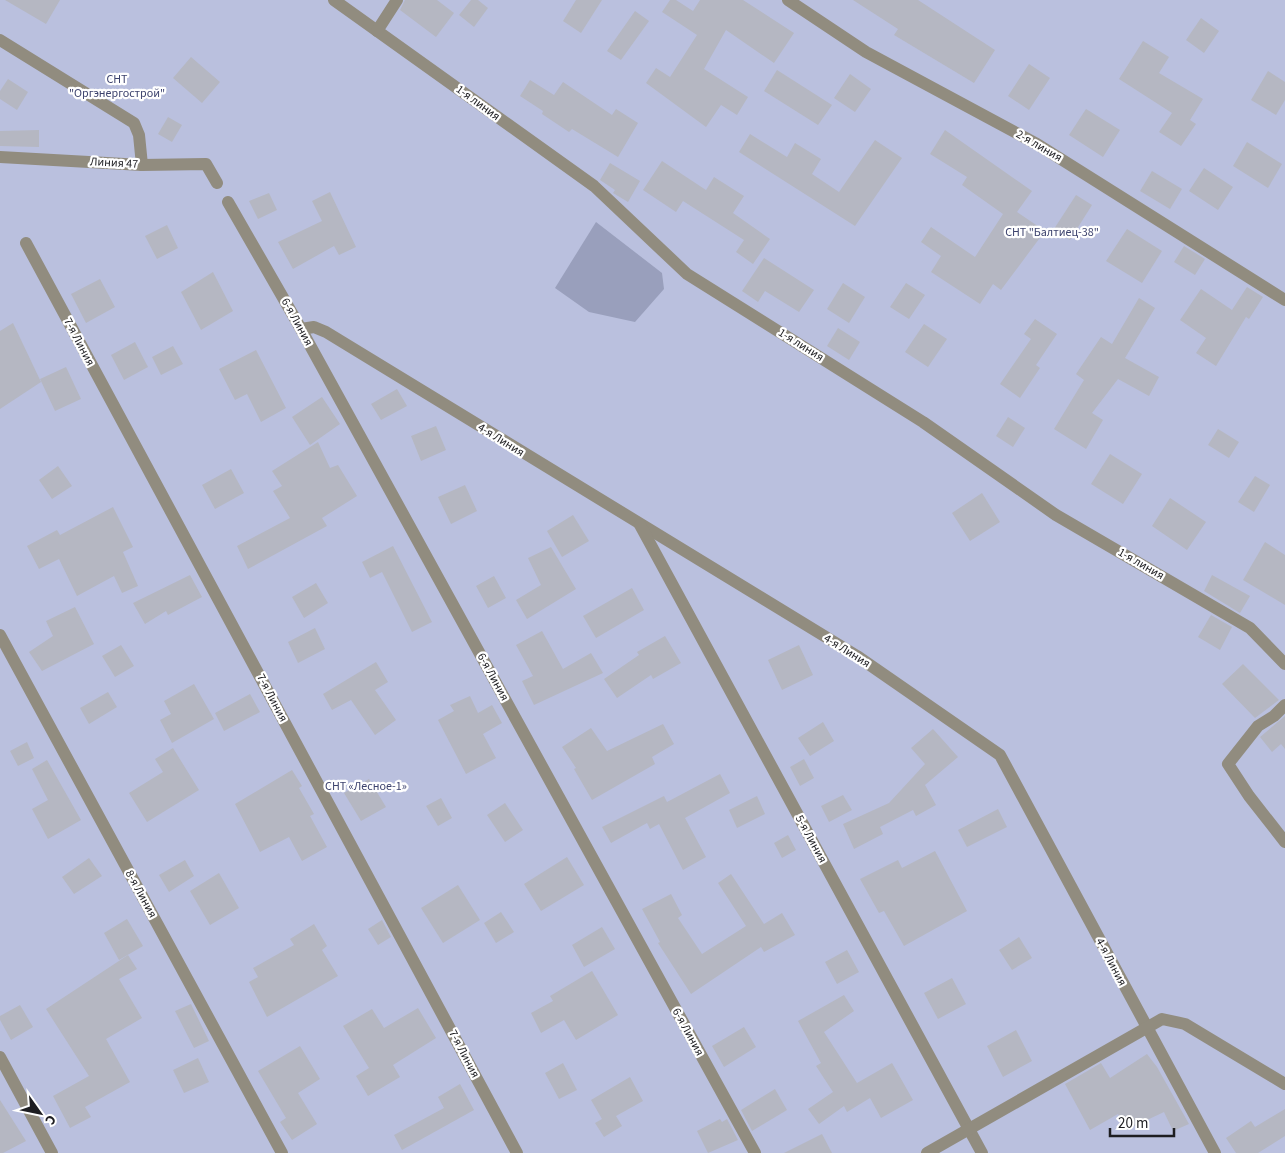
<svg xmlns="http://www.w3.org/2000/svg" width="1285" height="1153" font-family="'Source Sans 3',sans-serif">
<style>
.green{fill:#bac0de}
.water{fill:#999fbc}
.building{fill:#b5b7c2}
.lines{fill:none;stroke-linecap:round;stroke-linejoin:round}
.minor{stroke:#918c7f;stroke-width:12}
.labels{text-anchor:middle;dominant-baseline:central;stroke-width:4.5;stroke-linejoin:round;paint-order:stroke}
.park-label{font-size:12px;fill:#3d436e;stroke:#fff}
.street-label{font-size:12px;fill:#1d1d21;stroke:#fff}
</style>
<rect width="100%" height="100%" fill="#e6e8f3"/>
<rect class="green" x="0" y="0" width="1285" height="1153"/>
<path class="water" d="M596 222 662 273 664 289 635 322 589 312 555 288Z"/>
<g class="building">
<path d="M5 0H60L46 24Z"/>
<path d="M405 0H437L454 13 436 37 400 10Z"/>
<path d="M471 0H478L488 8 474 27 459 15Z"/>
<path d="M576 0H602L581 33 563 21Z"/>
<path d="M670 0H676L693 11 700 0H743L794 33 774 63 726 30 704 69 748 97 737 115 721 105 706 127 646 83 656 68 670 77 697 35 662 12Z"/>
<path d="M853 0H918L995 50 974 83 894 35 898 29Z"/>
<path d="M635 11 649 21 621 60 607 51Z"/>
<path d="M1201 18 1219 31 1204 53 1186 40Z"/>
<path d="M1143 41 1169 57 1159 73 1203 99 1190 120 1196 124 1181 146 1159 132 1172 113 1119 79Z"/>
<path d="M191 57 220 82 202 103 173 78Z"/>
<path d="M1029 64 1050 78 1029 110 1008 96Z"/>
<path d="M777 70 832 105 818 125 764 91Z"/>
<path d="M1268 71 1285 82V100L1276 115 1251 100Z"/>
<path d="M850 74 871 89 855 112 834 98Z"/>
<path d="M8 79 28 92 17 110 0 99V91Z"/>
<path d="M530 80 554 95 563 82 612 115 616 109 638 123 618 157 572 129 569 132 542 114 543 111 520 96Z"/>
<path d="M1086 109 1120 130 1103 157 1069 135Z"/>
<path d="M168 117 182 125 172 142 158 134Z"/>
<path d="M39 130V147L0 146V131Z"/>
<path d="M945 130 1032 191 1017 212 1045 231 1001 290 993 284 980 304 931 272 941 256 921 242 931 227 975 257 1003 214 962 185 967 177 930 154Z"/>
<path d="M750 134 787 157 795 143 821 159 812 174 839 192 875 140 902 158 855 226 739 152Z"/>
<path d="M1247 142 1282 164 1268 188 1233 166Z"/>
<path d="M662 161 706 190 714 177 744 196 733 213 770 239 753 264 736 252 744 240 683 201 676 212 643 190Z"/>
<path d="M610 163 640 181 628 202 613 193 615 190 600 180Z"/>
<path d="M1204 168 1233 187 1218 210 1189 191Z"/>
<path d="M1152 171 1182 189 1170 209 1140 191Z"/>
<path d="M330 192 356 247 339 255 334 246 293 269 278 242 322 221 312 201Z"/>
<path d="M269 193 277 210 258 219 249 201Z"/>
<path d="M1076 195 1092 205 1070 240 1054 229Z"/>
<path d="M167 225 178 248 157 259 145 236Z"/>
<path d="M1127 229 1162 251 1142 283 1106 261Z"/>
<path d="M1184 246 1205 259 1195 275 1174 262Z"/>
<path d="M764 258 814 290 799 312 765 291 758 302 742 291Z"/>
<path d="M213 272 233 311 201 330 181 292Z"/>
<path d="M100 279 115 307 86 323 71 294Z"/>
<path d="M843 283 865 297 849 323 827 309Z"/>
<path d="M906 283 925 295 909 319 890 307Z"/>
<path d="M1247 287 1263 297 1249 319 1246 317 1216 366 1196 353 1206 338 1180 320 1201 289 1232 310Z"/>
<path d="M1139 298 1155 308 1125 358 1159 377 1149 396 1118 379 1092 413 1103 420 1086 449 1054 429 1084 380 1076 374 1101 337 1112 344Z"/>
<path d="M1035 319 1057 334 1036 365 1040 368 1020 398 1000 384 1031 339 1024 334Z"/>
<path d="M13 323 41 382 0 409V331Z"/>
<path d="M924 324 947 339 928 367 905 352Z"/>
<path d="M838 328 860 342 849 360 827 346Z"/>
<path d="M135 342 148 367 124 380 111 355Z"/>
<path d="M173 346 183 364 161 375 152 357Z"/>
<path d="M256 350 286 408 261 422 247 394 235 400 219 369Z"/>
<path d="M66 367 81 399 55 411 40 379Z"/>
<path d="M397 389 407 406 381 420 371 404Z"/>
<path d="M322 397 340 424 310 445 292 417Z"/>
<path d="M1008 417 1025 428 1013 447 996 436Z"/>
<path d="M436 426 446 450 421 461 411 436Z"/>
<path d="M1218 429 1239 442 1229 458 1208 445Z"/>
<path d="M318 442 330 468 338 465 357 496 322 518 327 526 248 569 237 546 290 518 273 491 282 486 272 471Z"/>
<path d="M1110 454 1142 474 1123 504 1091 484Z"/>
<path d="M58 466 72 486 52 499 39 480Z"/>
<path d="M231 469 244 493 215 509 202 485Z"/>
<path d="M1255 476 1270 485 1254 512 1238 502Z"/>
<path d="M465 485 477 511 451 524 438 497Z"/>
<path d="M982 493 1000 522 970 541 952 513Z"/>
<path d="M1170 498 1206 522 1187 550 1152 526Z"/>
<path d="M113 507 133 547 123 552 138 586 122 593 114 576 77 596 59 559 39 569 27 546 57 530 60 535Z"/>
<path d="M573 515 589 541 562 557 547 531Z"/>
<path d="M1265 542 1285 555V605L1243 580Z"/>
<path d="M393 546 432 622 412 632 382 572 370 578 362 562Z"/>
<path d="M551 547 576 589 527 619 516 600 541 585 528 558Z"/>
<path d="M190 575 202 597 168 615 166 611 145 624 133 603Z"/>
<path d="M1212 575 1250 596 1240 613 1204 591Z"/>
<path d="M494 576 506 598 488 608 476 586Z"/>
<path d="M316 583 328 603 304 618 292 597Z"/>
<path d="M632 588 644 610 596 638 583 616Z"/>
<path d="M75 607 94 644 42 671 29 652 53 636 46 621Z"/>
<path d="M1211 615 1232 627 1220 650 1198 637Z"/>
<path d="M315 628 325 649 298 663 288 642Z"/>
<path d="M542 631 563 669 591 653 603 673 534 705 522 681 533 676 516 645Z"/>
<path d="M665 636 681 663 653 679 651 675 617 698 604 679 639 655 637 652Z"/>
<path d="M121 645 134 666 115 677 102 656Z"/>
<path d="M799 645 813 675 782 690 768 660Z"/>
<path d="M376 662 388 682 375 690 396 720 375 735 351 700 332 710 323 694Z"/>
<path d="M1243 664 1279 700 1255 718 1222 684Z"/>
<path d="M194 684 214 719 172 743 160 720 171 714 164 701Z"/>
<path d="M108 692 117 707 89 724 80 708Z"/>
<path d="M250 694 260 712 224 731 215 713Z"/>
<path d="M470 696 478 713 492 705 502 723 483 734 496 758 466 774 438 720 454 711 450 705Z"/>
<path d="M1285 716V749L1281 744 1272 752 1260 737Z"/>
<path d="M823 722 834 741 810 756 798 738Z"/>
<path d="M663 724 674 744 652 757 655 764 592 800 574 769 576 768 562 747 591 728 607 751Z"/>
<path d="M933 729 958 757 925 785 936 805 916 816 913 810 880 827 883 834 854 849 843 824 889 803 925 764 911 748Z"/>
<path d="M27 742 34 758 18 766 10 751Z"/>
<path d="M173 748 199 790 147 822 129 793 163 772 155 759Z"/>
<path d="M804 759 814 778 800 786 790 767Z"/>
<path d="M47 760 81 820 48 839 32 809 48 800 32 769Z"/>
<path d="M292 770 302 786 299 788 314 814 310 816 327 847 302 861 289 837 260 852 235 804Z"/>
<path d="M720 774 730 793 685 818 706 857 683 870 659 824 650 829 647 823 611 843 602 827 664 796 667 802Z"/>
<path d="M369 779 386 807 361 821 344 793Z"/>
<path d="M843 795 852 810 829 822 821 806Z"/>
<path d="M757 796 765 814 737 828 729 810Z"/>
<path d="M441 798 452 818 438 826 426 806Z"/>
<path d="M505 803 523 830 505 842 487 815Z"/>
<path d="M998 809 1007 827 967 847 958 830Z"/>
<path d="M788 835 796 850 782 858 774 843Z"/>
<path d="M935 851 967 911 904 946 884 911 879 913 860 879 898 860 902 868Z"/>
<path d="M567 857 584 885 541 911 524 884Z"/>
<path d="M89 858 102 876 74 894 62 877Z"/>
<path d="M185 860 194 876 169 892 159 875Z"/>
<path d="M219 873 239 908 210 925 190 891Z"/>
<path d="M731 874 764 924 782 913 795 935 764 952 761 947 691 994 658 943 660 942 642 909 671 894 682 915 678 918 702 954 746 926 718 883Z"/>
<path d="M458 885 480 920 443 943 421 908Z"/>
<path d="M501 912 514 932 496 943 484 923Z"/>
<path d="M127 919 143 946 119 960 104 933Z"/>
<path d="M382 920 391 937 378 945 368 929Z"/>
<path d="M314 924 327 946 322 950 338 976 267 1017 249 982 258 977 253 968 294 945 290 939Z"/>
<path d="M602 927 615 949 584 967 572 945Z"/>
<path d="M1019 937 1032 958 1012 970 999 950Z"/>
<path d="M847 950 859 972 837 984 825 962Z"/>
<path d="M128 955 137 969 119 979 142 1018 106 1039 130 1082 85 1107 91 1117 70 1128 53 1096 89 1076 46 1009Z"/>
<path d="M592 971 618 1015 576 1040 564 1020 541 1033 531 1013 553 1001 550 996Z"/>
<path d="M952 978 966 1004 938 1019 924 993Z"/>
<path d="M844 995 854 1011 824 1032 857 1083 892 1063 913 1100 881 1118 870 1098 847 1112 844 1106 819 1124 808 1109 833 1092 816 1066 821 1063 798 1021Z"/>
<path d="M191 1004 209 1041 194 1048 175 1011Z"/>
<path d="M20 1005 33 1027 11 1040 0 1020V1016Z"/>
<path d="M418 1008 436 1038 393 1065 400 1077 368 1096 356 1076 369 1068 343 1026 372 1009 384 1028Z"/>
<path d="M744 1027 756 1047 724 1067 712 1046Z"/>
<path d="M1016 1030 1032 1061 1003 1077 987 1046Z"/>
<path d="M300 1046 320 1079 298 1093 317 1124 292 1140 280 1122 286 1118 258 1071Z"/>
<path d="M1147 1054 1157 1067 1189 1124 1173 1131 1164 1112 1126 1130 1118 1114 1090 1130 1065 1084 1101 1063 1110 1078Z"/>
<path d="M198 1058 209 1082 184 1093 173 1070Z"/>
<path d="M563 1063 577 1090 559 1099 545 1073Z"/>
<path d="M630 1077 643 1101 616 1116 622 1126 604 1137 595 1123 602 1119 591 1100Z"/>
<path d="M460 1084 474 1110 402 1150 394 1135 444 1108 438 1097Z"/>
<path d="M775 1089 787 1110 752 1131 741 1110Z"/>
<path d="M0 1100 26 1141 3 1153H0Z"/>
<path d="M1285 1109V1136L1258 1153H1236L1226 1138 1251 1121 1255 1127Z"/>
<path d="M720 1119 722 1122 727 1119 738 1140 708 1153 697 1131Z"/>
<path d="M822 1134 832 1153H784Z"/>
</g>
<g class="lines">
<g class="minor">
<path d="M334 0 594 186 687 274 923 422 1056 515 1250 628 1285 664"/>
<path d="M788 0 866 52 1037 144 1285 300"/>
<path d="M377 31 397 0"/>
<path d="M0 40 134 123 139 135 142 165"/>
<path d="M0 157 142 165 206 164 217 183"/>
<path d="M228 202 301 329 755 1153"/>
<path d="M26 243 517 1153"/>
<path d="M301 329 314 327 326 332 857 656 1000 755 1215 1153"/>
<path d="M640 525 982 1153"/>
<path d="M0 635 282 1153"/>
<path d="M1285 705 1274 716 1258 726 1228 764 1249 796 1285 842"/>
<path d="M0 1057 52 1153"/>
<path d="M927 1153 1162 1019 1185 1024 1285 1084"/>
</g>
</g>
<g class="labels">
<g class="park-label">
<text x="117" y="79">СНТ<tspan x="117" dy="14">"Оргэнергострой"</tspan></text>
<text x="1052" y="232">СНТ "Балтиец-38"</text>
<text x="366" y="786">СНТ «Лесное-1»</text>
</g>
<g class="street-label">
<text transform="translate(478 103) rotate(36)">1-я линия</text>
<text transform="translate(1039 146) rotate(30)">2-я линия</text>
<text transform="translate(114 163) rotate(3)">Линия 47</text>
<text transform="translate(297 322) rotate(61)">6-я Линия</text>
<text transform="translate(79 342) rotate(62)">7-я Линия</text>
<text transform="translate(801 345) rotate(32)">1-я линия</text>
<text transform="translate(501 440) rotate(32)">4-я Линия</text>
<text transform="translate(1141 564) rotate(30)">1-я линия</text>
<text transform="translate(847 651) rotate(32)">4-я Линия</text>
<text transform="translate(493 677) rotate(61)">6-я Линия</text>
<text transform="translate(272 698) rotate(62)">7-я Линия</text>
<text transform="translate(811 839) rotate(61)">5-я Линия</text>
<text transform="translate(141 894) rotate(61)">8-я Линия</text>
<text transform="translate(1111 962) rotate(62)">4-я Линия</text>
<text transform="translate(688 1032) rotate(61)">6-я Линия</text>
<text transform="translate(464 1054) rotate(62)">7-я Линия</text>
</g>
</g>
<g transform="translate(40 1113) rotate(123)" stroke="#ffffff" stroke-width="4" paint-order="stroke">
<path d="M0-4L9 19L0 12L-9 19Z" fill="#1d1d21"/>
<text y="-8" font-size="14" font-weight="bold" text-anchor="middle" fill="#1d1d21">С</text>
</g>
<path d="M1110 1128v8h64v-8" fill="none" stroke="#1d1d21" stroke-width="2.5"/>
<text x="1118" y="1128" font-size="15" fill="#1d1d21" stroke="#ffffff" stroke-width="4" paint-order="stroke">20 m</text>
</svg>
